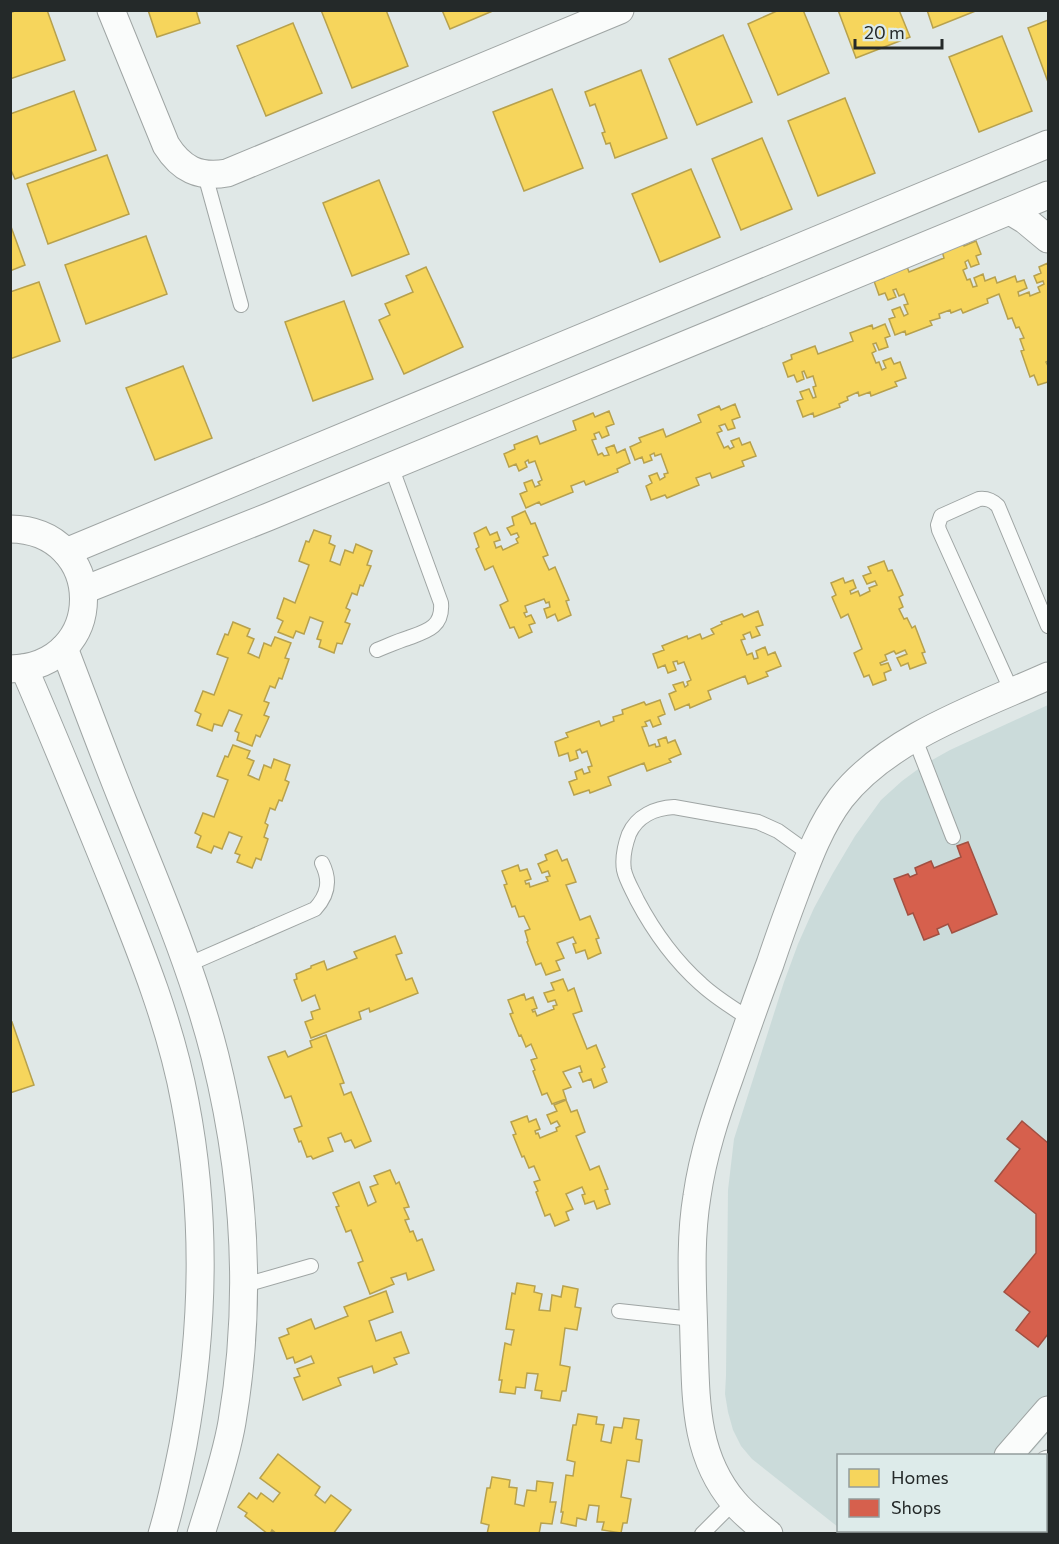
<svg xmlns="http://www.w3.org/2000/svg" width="1059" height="1544" font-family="Commissioner,sans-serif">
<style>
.built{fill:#cbdbda}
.homes{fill:#f6d55c;stroke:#b7a14d;stroke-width:1.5}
.shops{fill:#d6604d;stroke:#a15042;stroke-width:1.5}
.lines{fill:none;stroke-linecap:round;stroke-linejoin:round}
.lane-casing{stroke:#9fa5a4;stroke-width:16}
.street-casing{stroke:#9fa5a4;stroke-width:29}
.lane{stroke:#fafcfb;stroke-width:14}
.street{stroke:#fafcfb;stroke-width:27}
</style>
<rect width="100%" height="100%" fill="#e0e8e7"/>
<path class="built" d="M1048 705V1433L1029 1455 838 1456V1527L752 1459 741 1446 733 1430 728 1412 725 1394 726 1376 728 1190 734 1139 784 982 798 944 814 908 833 873 855 836 881 800 902 781 925 764 950 750Z"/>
<g class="homes">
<path d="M17 10H47L65 60 10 79V13Z"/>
<path d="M148 10H196L200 23 157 37Z"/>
<path d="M321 10H386L408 66 352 88Z"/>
<path d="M442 10H495L450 29Z"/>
<path d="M779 10H803L829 73 778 95 748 24Z"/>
<path d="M838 10H899L910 37 856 58Z"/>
<path d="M927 10H978L933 28Z"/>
<path d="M1048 20V82L1028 28Z"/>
<path d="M293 23 322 93 266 116 237 46Z"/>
<path d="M723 35 752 102 697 125 669 59Z"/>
<path d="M1002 36 1032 111 979 132 949 57Z"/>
<path d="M641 70 667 138 615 158 610 143 606 144 602 133 605 132 595 104 590 106 585 92Z"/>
<path d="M552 89 583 168 524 191 493 112Z"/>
<path d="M74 91 96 150 15 179 10 168V114Z"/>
<path d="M845 98 875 173 818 196 788 121Z"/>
<path d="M762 138 792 209 741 230 712 159Z"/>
<path d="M107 155 129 214 48 244 27 184Z"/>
<path d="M691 169 720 237 660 262 632 194Z"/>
<path d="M379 180 409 254 352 276 323 203Z"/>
<path d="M10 224 25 265 10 271Z"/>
<path d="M146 236 167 294 86 324 65 265Z"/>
<path d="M976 241 981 254 976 256 979 264 971 267 968 260 965 262 967 268 963 270 967 280 970 279 973 287 977 286 974 278 983 274 985 281 995 277 997 283 1015 276 1017 282 1024 280 1027 288 1018 292 1019 296 1029 292 1030 296 1040 292 1038 287 1044 284 1043 281 1037 283 1034 276 1041 273 1039 267 1048 263V361L1046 362 1048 366V382L1038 385 1034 375 1030 377 1021 351 1024 350 1020 339 1024 338 1019 327 1016 328 1012 318 1008 319 999 294 987 299 988 303 963 313 961 309 951 313 950 310 939 314 940 318 930 321 932 325 906 335 905 331 895 335 889 319 895 317 892 310 900 307 904 316 908 314 904 305 908 304 904 294 899 296 896 289 893 290 896 297 888 300 885 293 879 295 874 281 884 278 882 273 906 264 909 272 944 258 942 251 962 242 964 246Z"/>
<path d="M426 267 463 347 404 374 379 320 390 315 385 304 413 292 406 276Z"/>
<path d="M39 282 60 341 10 359V292Z"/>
<path d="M344 301 373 379 313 401 285 322Z"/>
<path d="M885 324 890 336 885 338 888 347 879 350 876 343 873 344 876 351 872 353 876 363 879 362 882 370 886 368 883 361 891 358 894 364 900 362 906 378 895 382 897 386 871 396 870 392 859 396 858 392 847 397 848 400 839 404 840 407 814 417 813 413 803 417 797 401 803 399 800 392 809 389 813 398 816 397 813 387 816 386 813 376 807 378 804 371 802 372 804 379 797 382 794 375 788 377 783 363 792 359 791 355 815 346 818 354 853 341 850 333 872 325 873 329Z"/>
<path d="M183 366 212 438 155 460 126 388Z"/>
<path d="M735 404 740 417 732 420 735 428 728 430 725 424 719 426 722 431 717 433 724 448 728 446 730 449 734 447 731 441 739 438 742 445 750 442 756 456 742 461 744 466 712 478 710 473 696 478 699 485 667 498 665 495 651 500 646 486 652 483 649 476 657 473 660 480 665 477 664 474 668 473 661 454 655 456 654 453 650 455 652 460 644 463 642 457 635 460 630 447 641 442 639 438 663 429 666 437 701 422 698 415 719 406 721 410Z"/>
<path d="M609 411 614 424 606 427 609 435 602 438 599 432 594 434 596 439 592 440 598 455 602 453 604 456 609 455 606 448 614 445 617 453 625 449 630 463 617 469 618 472 586 485 584 481 571 486 573 492 541 505 539 502 526 508 520 494 527 491 524 483 532 480 535 487 540 485 538 482 542 480 535 461 529 463 528 460 525 462 527 467 519 471 516 464 509 467 504 454 515 449 514 445 537 436 540 444 576 430 573 421 593 413 595 417Z"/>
<path d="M525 511 531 524 535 523 548 555 543 557 549 570 555 567 569 600 566 601 571 615 558 621 555 614 547 618 544 609 550 607 549 602 546 603 544 599 525 606 527 612 524 613 526 617 531 615 535 623 529 625 532 632 519 638 514 627 510 628 500 605 508 601 493 566 485 570 476 549 479 547 474 533 486 527 490 535 497 532 500 540 494 542 496 548 501 546 503 550 518 543 516 539 519 537 517 533 511 535 507 528 514 525 512 517Z"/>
<path d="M314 530 331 536 329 543 335 546 330 561 340 565 345 550 353 553 356 544 372 551 367 565 371 566 363 586 360 585 357 595 352 593 346 608 350 610 345 622 350 624 342 644 337 643 334 653 319 647 321 640 317 639 323 622 310 617 304 634 296 631 293 638 278 632 283 621 277 618 284 598 295 603 309 565 299 561 306 541 309 542Z"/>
<path d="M884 561 888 571 892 570 903 595 899 597 903 607 899 609 904 619 907 618 912 628 915 626 925 652 922 653 926 663 910 669 908 663 901 666 897 658 907 654 905 650 896 654 894 651 885 655 887 660 880 663 881 665 888 663 891 670 884 673 886 680 873 685 869 675 864 677 854 653 862 649 848 614 841 618 832 597 836 595 831 583 843 578 845 583 853 580 856 588 850 591 851 594 858 591 860 596 870 591 869 588 877 585 875 581 867 584 863 576 871 573 868 567Z"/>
<path d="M758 611 763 625 756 627 760 635 752 638 750 632 743 635 745 639 741 640 747 655 752 653 754 659 758 658 756 651 765 647 768 655 775 652 781 666 766 672 768 676 748 684 745 676 708 691 711 699 690 708 689 704 675 710 669 694 676 691 673 685 683 682 685 687 688 685 687 682 691 680 684 662 678 664 677 661 673 662 676 670 668 673 665 665 658 668 653 654 664 650 662 646 687 636 688 639 700 634 702 639 714 634 711 629 722 624 721 622 742 614 744 617Z"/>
<path d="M233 622 250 629 247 636 254 639 248 653 259 658 264 643 271 646 275 637 291 643 285 658 289 659 282 679 279 678 275 688 270 686 264 701 269 703 264 715 269 717 260 737 256 735 252 746 237 740 239 733 235 731 242 715 229 710 222 726 214 724 212 731 197 725 201 714 195 711 203 691 214 695 228 658 217 654 225 634 228 635Z"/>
<path d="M660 700 665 714 658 717 661 724 653 727 650 720 645 722 647 726 642 727 649 746 655 744 656 747 660 746 658 740 666 737 668 743 675 740 681 754 669 759 671 762 647 771 644 763 608 777 611 785 590 793 589 790 574 795 569 782 577 779 575 772 582 769 584 774 590 772 588 767 592 766 587 751 582 753 580 749 576 751 578 758 570 761 568 753 559 756 555 742 568 737 566 733 599 721 601 726 614 721 613 717 623 714 622 710 644 702 646 705Z"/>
<path d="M233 745 250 751 247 758 254 761 248 775 259 780 264 765 271 768 274 759 290 765 285 780 289 782 282 801 279 800 275 810 270 808 265 823 268 825 264 837 268 839 261 860 256 858 252 868 237 862 240 855 235 853 242 837 229 832 222 849 214 846 211 853 197 847 201 836 195 833 203 813 214 817 228 780 217 776 225 756 228 757Z"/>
<path d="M557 850 562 861 567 859 576 882 566 885 580 920 590 916 599 938 596 939 601 953 588 959 585 950 576 953 573 944 576 943 573 937 557 943 564 958 556 961 560 970 546 975 541 963 536 965 527 942 528 941 525 931 530 929 524 916 519 917 515 906 512 907 504 885 507 884 502 871 518 865 520 871 527 869 531 879 525 881 526 884 529 883 530 887 548 881 546 877 550 876 548 871 542 873 538 864 547 860 545 855Z"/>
<path d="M395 936 402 953 396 955 406 980 412 978 418 993 370 1012 369 1008 359 1012 361 1019 311 1038 305 1022 313 1019 311 1012 320 1009 315 995 302 1001 294 980 297 979 296 974 311 968V966L324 961 327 970 357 958 354 952Z"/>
<path d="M563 979 568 991 574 988 582 1011 573 1014 587 1049 596 1045 605 1067 602 1069 607 1082 594 1088 591 1079 583 1082 579 1073 582 1072 580 1066 563 1072 571 1087 563 1090 566 1099 552 1104 547 1093 542 1095 533 1071 535 1070 531 1060 537 1058 531 1044 526 1047 521 1035 519 1036 510 1014 513 1013 508 1000 524 994 526 1000 533 997 537 1008 532 1010 533 1012 535 1011 537 1016 554 1009 553 1006 557 1005 555 1000 548 1002 544 993 554 990 551 983Z"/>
<path d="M12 1022 34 1085 10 1093V1023Z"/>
<path d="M326 1035 344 1083 340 1084 344 1095 351 1092 371 1141 355 1148 351 1140 345 1142 341 1133 328 1138 333 1151 313 1159 311 1156 307 1157 301 1141 299 1142 294 1129 302 1126 291 1096 285 1098 268 1057 285 1051 288 1057 312 1047 310 1041Z"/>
<path d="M566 1100 571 1112 577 1110 585 1132 576 1136 590 1170 599 1166 608 1189 605 1190 610 1204 597 1209 594 1201 585 1204 582 1195 585 1194 582 1187 566 1194 573 1209 566 1212 569 1220 555 1226 550 1214 545 1216 536 1192 538 1191 534 1182 540 1180 534 1166 529 1168 524 1156 522 1157 513 1135 516 1134 511 1122 527 1116 529 1122 536 1119 540 1129 535 1131 536 1134 538 1133 540 1138 557 1131 556 1128 560 1126 557 1121 551 1124 547 1115 557 1111 554 1105Z"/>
<path d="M390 1170 396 1184 399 1182 409 1207 404 1208 409 1219 405 1220 410 1232 413 1231 417 1241 422 1239 434 1270 408 1280 406 1273 391 1278 394 1284 370 1294 358 1263 363 1261 351 1230 346 1232 336 1207 339 1206 333 1193 359 1182 368 1206 376 1202 370 1187 378 1184 374 1176Z"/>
<path d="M517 1283 535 1286 534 1292 542 1294 539 1310 550 1311 552 1295 561 1297 563 1286 578 1289 575 1307 581 1308 577 1330 565 1328 560 1365 570 1367 566 1391H562L560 1401 541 1398 542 1391 535 1390 538 1374 527 1373 525 1388 516 1387 515 1394 500 1392 502 1380H499L505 1343 511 1345 514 1330 506 1329 512 1293 515 1294Z"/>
<path d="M386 1291 393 1312 369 1321 376 1341 401 1332 409 1353 394 1358 397 1364 374 1373 372 1366 338 1378 341 1385 303 1400 294 1378 300 1376 297 1369 314 1363 311 1356 295 1363 293 1357 287 1359 279 1338 289 1334 287 1329 311 1319 315 1329 348 1316 344 1307Z"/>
<path d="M578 1414 597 1417 596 1424 604 1425 601 1441 611 1443 614 1427 622 1428 624 1418 639 1420 636 1439 642 1440 639 1462 627 1460 621 1497 631 1499 627 1523H623L621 1533 602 1530 604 1522H597L599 1506 589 1505 586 1520 577 1518 576 1526 561 1523 563 1512H561L566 1475 573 1476 575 1462 567 1460 573 1425H576Z"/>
<path d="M278 1454 320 1487 315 1495 325 1503 331 1495 351 1510 333 1534H277L272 1530 270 1534H268L245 1516 247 1513 238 1507 249 1493 257 1499 261 1493 273 1502 280 1493 260 1478Z"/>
<path d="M492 1477 510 1480 509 1487 517 1488 515 1504 524 1506 527 1490 536 1491 537 1481 553 1483 550 1502H556L552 1524 541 1523 539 1534H487L489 1525 481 1523 487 1488H490Z"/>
</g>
<g class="shops">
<path d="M968 842 997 914 952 933 948 924 937 929 939 934 924 940 913 913 908 915 894 879 908 874 910 877 917 874 915 868 931 861 934 868 961 857 957 846Z"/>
<path d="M1022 1121 1048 1143V1334L1038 1347 1016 1330 1030 1312 1004 1292 1036 1253V1214L995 1181 1020 1149 1007 1139Z"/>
</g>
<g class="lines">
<defs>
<g id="lane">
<path d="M205 175 241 305"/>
<path d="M377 650C387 646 398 641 408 638 427 631 443 627 441 603L391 466"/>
<path d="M1012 692 939 530 938 525 941 516 979 499C987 498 992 500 998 506L1048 626"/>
<path d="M915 739 953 837"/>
<path d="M187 965 315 909C328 895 331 881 322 863"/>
<path d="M750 1019C733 1008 716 998 701 984 674 960 654 932 637 900 633 891 626 880 624 870 622 858 625 845 629 834 637 816 655 808 674 807L758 822 778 831 810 854"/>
<path d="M245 1285 311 1266"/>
<path d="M619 1311 693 1319"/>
<path d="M1030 1530 1033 1534"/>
<path d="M702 1534 734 1502"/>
</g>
<g id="street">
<path d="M111 10 166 145C181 169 199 178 227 173L620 10"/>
<path d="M1010 211 1025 220 1048 239"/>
<path d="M10 529C107 530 109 667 10 669"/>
<path d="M66 552 1048 144"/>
<path d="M84 590 268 517 1048 195"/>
<path d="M64 648C84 700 103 752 124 804 157 886 193 969 215 1056 245 1177 253 1298 232 1422 226 1458 212 1498 201 1534"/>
<path d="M24 668C55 739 84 811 113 882 142 954 171 1026 185 1102 207 1216 204 1331 183 1445 177 1475 171 1505 162 1534"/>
<path d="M1008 1456 1048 1410"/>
<path d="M1046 1468 1048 1464"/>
<path d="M769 1534C757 1524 744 1514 734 1502 694 1455 696 1398 694 1340 693 1292 689 1244 697 1196 703 1154 716 1115 730 1076 743 1039 756 1001 770 964 778 940 787 915 796 891 808 859 820 826 841 798 889 737 979 707 1048 676"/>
<path d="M940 1534 942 1530"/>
<path d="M988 1534 991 1530"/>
</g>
</defs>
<use href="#lane" class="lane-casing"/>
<use href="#street" class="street-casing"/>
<use href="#lane" class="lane"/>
<use href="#street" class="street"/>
</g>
<rect width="1059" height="1544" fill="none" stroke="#242929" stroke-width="24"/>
<rect x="837" y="1454" width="210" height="78" fill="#ddebea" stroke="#939d9d" stroke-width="1.5"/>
<rect x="849" y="1469" width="30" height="18" fill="#f6d55c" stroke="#939d9d" stroke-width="1.5"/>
<text x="891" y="1484" font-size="18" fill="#242929">Homes</text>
<rect x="849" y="1499" width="30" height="18" fill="#d6604d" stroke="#939d9d" stroke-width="1.5"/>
<text x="891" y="1514" font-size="18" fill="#242929">Shops</text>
<path d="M855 39v9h87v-9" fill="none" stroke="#242929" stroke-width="3"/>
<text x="864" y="39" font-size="18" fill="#242929" stroke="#ddebea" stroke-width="4.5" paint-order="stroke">20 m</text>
</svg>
